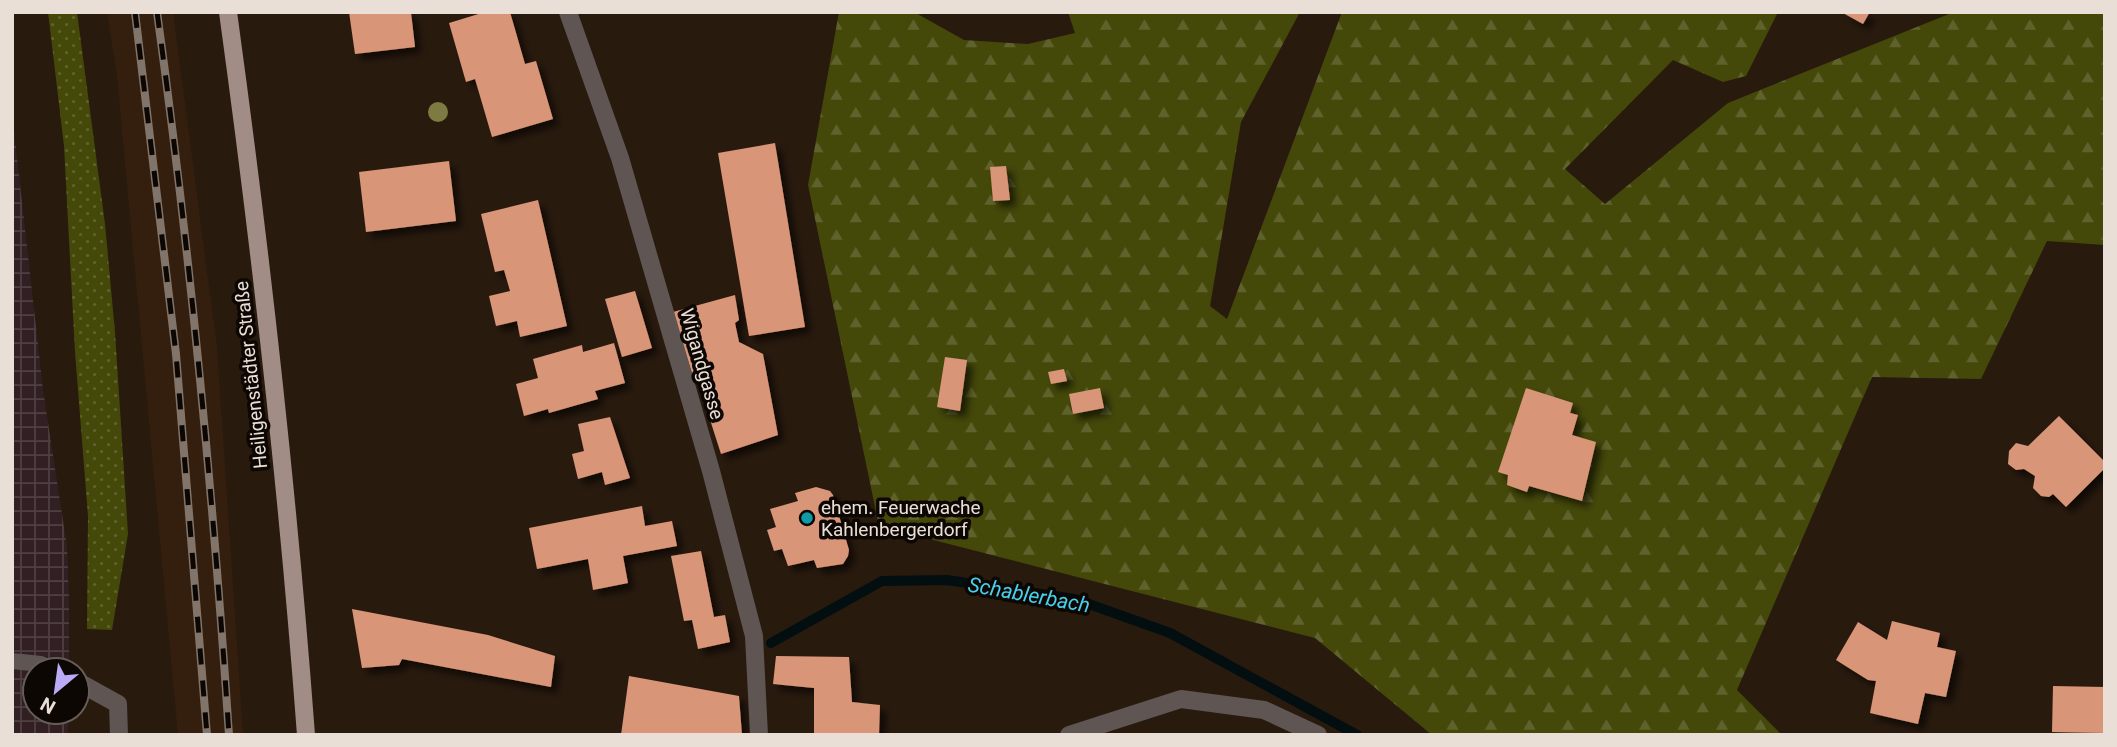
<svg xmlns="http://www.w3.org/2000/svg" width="2117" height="747" font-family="Roboto,sans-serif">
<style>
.built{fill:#341f0f}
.industrial{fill:url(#industrial-grid)}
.forest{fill:url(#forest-firs)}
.park{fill:url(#park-dots)}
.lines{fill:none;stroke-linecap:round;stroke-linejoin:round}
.stream{stroke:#030e11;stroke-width:10}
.building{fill:#d99578;filter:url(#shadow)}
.lane{stroke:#5f5552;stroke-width:16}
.street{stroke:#5f5552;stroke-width:18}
.primary{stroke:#a18c86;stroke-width:18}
.rail-casing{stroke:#81746a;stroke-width:8}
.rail{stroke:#0d0703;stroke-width:5;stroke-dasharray:16;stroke-linecap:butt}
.tree{fill:#7d7b41}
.culture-dot{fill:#0f9aa8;stroke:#0d0703;stroke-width:2.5}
.labels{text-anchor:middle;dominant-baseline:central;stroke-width:7;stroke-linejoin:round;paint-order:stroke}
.street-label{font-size:19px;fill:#eadfd7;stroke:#0d0703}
.poi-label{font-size:19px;fill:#eadfd7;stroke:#0d0703;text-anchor:start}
.water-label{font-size:21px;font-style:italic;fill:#47d1f0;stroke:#0d0703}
</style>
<defs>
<pattern id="industrial-grid" width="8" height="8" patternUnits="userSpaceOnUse" patternTransform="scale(1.75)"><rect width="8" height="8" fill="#311f23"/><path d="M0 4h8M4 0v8" fill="none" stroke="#4f3f42"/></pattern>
<pattern id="forest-firs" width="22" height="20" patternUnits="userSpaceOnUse" patternTransform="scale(1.75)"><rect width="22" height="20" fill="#444809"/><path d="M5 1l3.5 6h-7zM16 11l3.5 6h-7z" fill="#5f622c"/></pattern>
<pattern id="park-dots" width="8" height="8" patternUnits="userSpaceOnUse" patternTransform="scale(1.75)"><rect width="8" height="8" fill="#444809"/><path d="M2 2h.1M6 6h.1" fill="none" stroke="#5f622c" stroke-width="1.8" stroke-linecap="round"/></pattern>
<filter id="shadow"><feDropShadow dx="6" dy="6" stdDeviation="3.5" flood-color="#0009"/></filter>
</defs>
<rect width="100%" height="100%" fill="#291a0e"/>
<path class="built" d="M107 12H173L217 348 243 735H178L117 76Z"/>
<path class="industrial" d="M12 113 43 390 67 547 69 599V670H35V712H68V735H12Z"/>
<path class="forest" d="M839 12H914L964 40 1028 44 1075 33 1068 12H1300L1241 122 1210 306 1227 319 1342 12H1778L1746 76 1723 82 1673 60 1565 169 1605 204 1728 103 1954 12H2105V245L2047 241 1981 379 1872 377 1737 690 1782 735H1432L1315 638 879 526 808 185Z"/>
<path class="park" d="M48 12H77L105 224 115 332 128 534 112 630 87 629 88 516 75 352 64 146Z"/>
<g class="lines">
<path class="stream" d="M771 643 882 581 947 580 1075 599 1170 633 1357 735"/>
</g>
<g class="building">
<path d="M349 12H411L415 47 355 54Z"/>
<path d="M485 12H510L525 64 536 61 553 119 492 137 475 79 466 82 449 23Z"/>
<path d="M1841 12H1870L1863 24Z"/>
<path d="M775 143 805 327 749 336 718 153Z"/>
<path d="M449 161 456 221 366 232 359 172Z"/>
<path d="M1006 166 1010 200 993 201 990 167Z"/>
<path d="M538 200 567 326 520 337 517 321 496 326 489 296 510 291 504 270 495 272 481 214Z"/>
<path d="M635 291 652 348 622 357 605 299Z"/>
<path d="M735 295 739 320 735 323 739 342 763 354 778 435 721 454 697 379 694 380 673 312Z"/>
<path d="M614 343 625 383 595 391 598 399 549 413 548 409 524 416 516 384 538 378 533 359 582 345 583 352Z"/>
<path d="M945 357 967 360 960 411 937 407Z"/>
<path d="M1064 369 1067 381 1051 384 1048 372Z"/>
<path d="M1100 388 1104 408 1073 414 1069 394Z"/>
<path d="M1526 388 1573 403 1570 413 1578 415 1572 435 1596 442 1582 501 1529 486 1527 492 1507 485 1508 475 1498 472Z"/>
<path d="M2059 416 2105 462V468L2066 507 2053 494 2049 497 2041 496 2033 488 2035 476 2024 469 2016 470 2008 464 2009 451 2016 443 2028 446Z"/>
<path d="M610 417 630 478 605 485 602 472 578 479 572 454 584 451 578 424Z"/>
<path d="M816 487 830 491 833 495 849 550 848 556 843 564 817 568 814 560 788 566 782 549 774 551 767 530 776 527 770 509 798 501 795 493Z"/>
<path d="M642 506 645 526 672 521 677 546 623 556 628 583 593 590 588 559 537 569 529 528Z"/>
<path d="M701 551 714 617 725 615 730 642 698 649 692 620 684 621 671 556Z"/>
<path d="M352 609 488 635 555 656 551 687 402 659 399 665 362 668Z"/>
<path d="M1892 621 1940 633 1937 647 1956 651 1946 697 1925 693 1918 724 1870 713 1876 681 1868 680 1836 660 1858 622 1887 640Z"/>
<path d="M776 656 849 657 852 702 880 705 879 735H814V688L773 684Z"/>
<path d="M629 676 739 696 742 735H621Z"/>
<path d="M2053 686 2105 687V733L2052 732Z"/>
</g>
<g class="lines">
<path class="lane" d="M12 661 41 664 55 670"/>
<g class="street">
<path d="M568 12 620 158 711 471 754 636 759 735"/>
<path d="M80 683 118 704 119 735"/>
<path d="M1069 735 1181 699 1264 710 1318 735"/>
</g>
<path class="primary" d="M228 12C261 252 288 493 306 735"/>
<defs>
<g id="rail">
<path d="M135 12 176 354 207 735"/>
<path d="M157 12C190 252 213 493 229 735"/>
</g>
</defs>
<use href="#rail" class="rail-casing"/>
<use href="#rail" class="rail"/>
</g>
<circle class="tree" cx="438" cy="112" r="10"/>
<circle class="culture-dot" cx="807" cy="518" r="7"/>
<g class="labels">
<g class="street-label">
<text transform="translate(702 364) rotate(74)">Wigandgasse</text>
<text transform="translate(251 375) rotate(-96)">Heiligenstädter Straße</text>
</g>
<g class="poi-label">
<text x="821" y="507">ehem. Feuerwache<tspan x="821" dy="22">Kahlenbergerdorf</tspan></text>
</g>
<g class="water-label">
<text transform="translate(1029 595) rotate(10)">Schablerbach</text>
</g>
</g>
<rect width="2117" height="747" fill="none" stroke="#eadfd7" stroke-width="28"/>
<g transform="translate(56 691) rotate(209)"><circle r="33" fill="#0d0703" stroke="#655d58" stroke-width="2"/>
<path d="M0-5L12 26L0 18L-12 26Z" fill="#bbaaf6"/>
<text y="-10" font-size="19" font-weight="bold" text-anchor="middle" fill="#eadfd7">N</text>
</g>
</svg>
